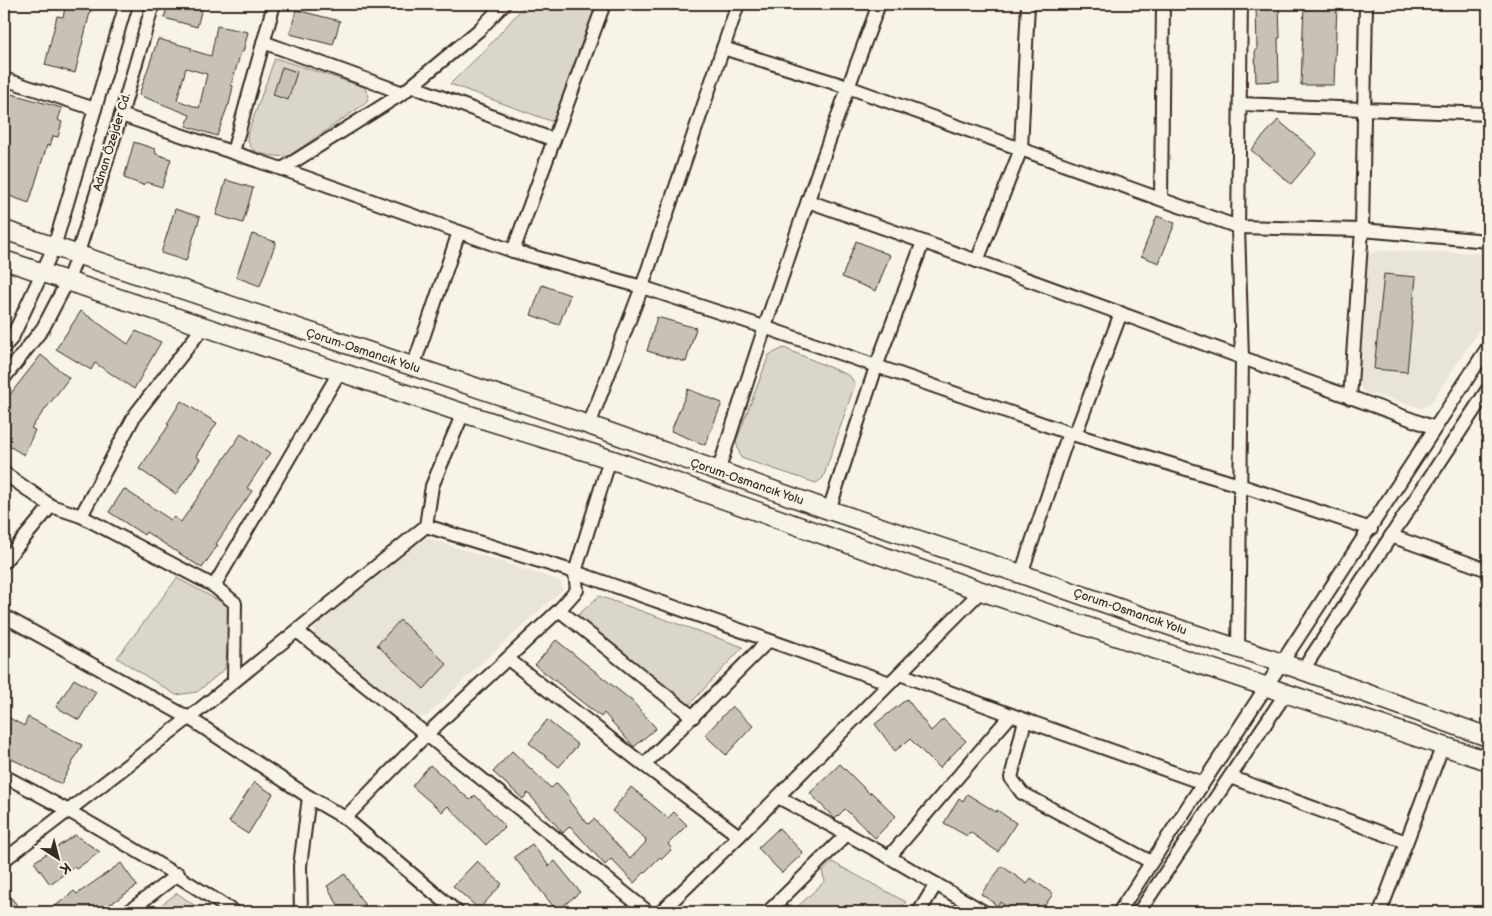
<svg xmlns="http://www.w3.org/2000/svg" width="1492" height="916" font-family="'Balsamiq Sans',sans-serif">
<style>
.built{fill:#e9e4d9}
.green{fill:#dbd6cb;stroke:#8b8074}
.building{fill:#c8c1b6;stroke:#3b2a1e;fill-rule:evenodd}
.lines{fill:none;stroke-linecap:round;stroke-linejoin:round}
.minor-casing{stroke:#3b2a1e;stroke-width:16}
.highway-casing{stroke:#3b2a1e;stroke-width:21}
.minor{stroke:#f7f3e8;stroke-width:12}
.highway{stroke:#f7f3e8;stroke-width:18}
.labels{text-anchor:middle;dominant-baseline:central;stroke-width:4.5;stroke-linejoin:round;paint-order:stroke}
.street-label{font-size:12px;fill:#3b2a1e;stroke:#f7f3e8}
</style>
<rect width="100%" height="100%" fill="#f7f3e8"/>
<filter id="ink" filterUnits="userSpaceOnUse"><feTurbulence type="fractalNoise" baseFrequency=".02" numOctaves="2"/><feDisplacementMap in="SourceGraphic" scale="10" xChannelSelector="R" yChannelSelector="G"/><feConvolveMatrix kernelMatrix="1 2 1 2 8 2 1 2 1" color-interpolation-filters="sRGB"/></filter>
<g filter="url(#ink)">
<g class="built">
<path d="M1376 251 1488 253V317L1430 404 1421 408 1364 392 1354 376 1364 258Z"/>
<path d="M424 537 560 581 563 589 475 669 427 716 419 717 315 636 313 630 418 538Z"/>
</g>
<g class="green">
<path d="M526 4H598L556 123 450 84 486 49Z"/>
<path d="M275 58 364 87 369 96 366 103 289 156C280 157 261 156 254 150 249 147 248 141 247 136Z"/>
<path d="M784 348 850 376 855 384 823 478 816 483 741 458 736 442 769 355Z"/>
<path d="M177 578 232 608 225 669 197 692 176 695 117 658Z"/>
<path d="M599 596 743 647 687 707 575 618Z"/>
<path d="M831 862H832L906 902 902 907H891L888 912H792L825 881 822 872Z"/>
<path d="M177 893 204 912H152Z"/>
</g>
<g class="building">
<path d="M66 4H92L75 73 45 65 57 16 63 17Z"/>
<path d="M168 4H203L197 27 164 18Z"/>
<path d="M1304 4 1337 5 1334 85H1301Z"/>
<path d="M1279 5 1280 38H1278L1279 81 1256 82 1255 50H1257L1256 6Z"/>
<path d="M296 10 340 21 333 45 290 34Z"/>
<path d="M217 26 248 32 243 52H241L231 85 233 86 229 105H228L217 136 186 126 190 115 139 95 158 39 192 48 191 50 211 56ZM186 68 207 74 199 108 177 100Z"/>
<path d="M282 67 297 72 288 100 273 95Z"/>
<path d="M12 94 62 108 58 120 62 122 58 137 53 136 50 146 47 145 29 203 4 194V103L8 104Z"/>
<path d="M1278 120 1317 153 1291 184 1251 150Z"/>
<path d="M134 142 155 149 156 154 171 159 162 187 146 182 143 185 124 178Z"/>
<path d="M226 180 253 188 243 223 216 215Z"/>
<path d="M175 209 200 217 186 261 161 253Z"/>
<path d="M1157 216 1175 223 1159 263 1141 256Z"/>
<path d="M252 234 276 242 260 286 236 277Z"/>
<path d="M856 241 890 255 876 291 842 277Z"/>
<path d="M1384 274 1416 277 1407 372 1374 369Z"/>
<path d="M542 285 570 295 559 325 531 315Z"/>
<path d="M81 311 128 344 136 331 161 342 134 389 95 363 91 370 56 349Z"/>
<path d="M657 317 696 328 686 362 647 351Z"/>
<path d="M41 355 69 378 31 428 35 430 24 455 4 443V402Z"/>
<path d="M688 389 722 403 705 445 671 431Z"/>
<path d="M181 401 217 423 196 456 200 459 176 494 139 469 169 425 167 424Z"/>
<path d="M241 434 270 453 247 488 252 491 216 544 218 545 202 568 146 532 144 535 109 512 124 489 171 520 174 517 181 522Z"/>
<path d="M400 620 447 664 424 689 377 645Z"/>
<path d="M556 640 632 701 656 728 634 747 604 713 601 717 535 665Z"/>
<path d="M74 679 96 692 79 720 56 707Z"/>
<path d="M907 699 931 731 943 719 966 741 939 768 910 739 895 751 875 724Z"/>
<path d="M732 706 753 726 726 755 705 735Z"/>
<path d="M4 715 24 726 28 717 82 745 61 784 4 755Z"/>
<path d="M547 720 578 745 559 767 529 743Z"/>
<path d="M512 751 551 788 557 783 571 799 569 801 588 824 594 819 630 859 646 842 645 841 646 839 612 811 631 787 668 818 674 812 687 825 668 844 672 849 662 859 660 857 634 883 611 859 605 865 570 826 563 833 528 793 523 799 493 772Z"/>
<path d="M840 764 870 794 871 792 896 816 875 838 845 809 835 819 834 818 810 793Z"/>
<path d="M430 765 470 800 475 795 505 826 486 845 448 806 442 812 412 786Z"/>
<path d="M254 782 273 794 248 834 229 822Z"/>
<path d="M967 794 996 812 997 810 1016 823 998 852 970 832 967 836 944 823 959 798 963 801Z"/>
<path d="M779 828 803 853 782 873 758 848Z"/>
<path d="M75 835 100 852 76 869 74 867 50 884 34 862Z"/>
<path d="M532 844 549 866 555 861 580 892 557 911 514 857Z"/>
<path d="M477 861 502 884 479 909 453 886Z"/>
<path d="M121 863 137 886 99 912H48L74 891 77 894Z"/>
<path d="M1002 866 1027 884 1031 878 1053 894 1040 912H1014L1000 902 998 906 981 894Z"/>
<path d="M345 874 369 912H342L327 886Z"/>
<path d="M4 888 22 912H4Z"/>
</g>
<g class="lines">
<defs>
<g id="minor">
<path d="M263 42 403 93"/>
<path d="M723 48 848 87 1238 227 1362 230 1488 241"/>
<path d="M4 79 95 109"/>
<path d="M412 86 554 140"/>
<path d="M1240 104 1488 114"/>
<path d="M121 115 282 169 513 251 642 287 764 327 1069 433 1239 485 1371 529"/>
<path d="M233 152 274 4"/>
<path d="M282 169 403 93 479 30 504 4"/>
<path d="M1161 199 1163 4"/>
<path d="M808 201 977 261 1435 428"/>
<path d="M513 251 604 4"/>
<path d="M977 261 1021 149 1028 4"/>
<path d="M4 347 12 338 54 247 126 4"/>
<path d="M413 367 459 232"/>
<path d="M4 378 43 328 68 280 77 256 121 115 153 4"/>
<path d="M1350 398 1362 230 1366 4"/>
<path d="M589 425 642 287 738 4"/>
<path d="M1075 435 1121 313"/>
<path d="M718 472C768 314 821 158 879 4"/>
<path d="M4 473 51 506 81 516 214 586 235 603 234 680"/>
<path d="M829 510 876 367 923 242"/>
<path d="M81 516 135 415 204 326"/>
<path d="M426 526 575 572 890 683"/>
<path d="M1391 536 1488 570"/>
<path d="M4 562 51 506"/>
<path d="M1021 574 1069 433"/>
<path d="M214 586 340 371"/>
<path d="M559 610 693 717"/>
<path d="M4 616 189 718 309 797 345 818 457 912"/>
<path d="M297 631 648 912"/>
<path d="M1238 649 1242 358 1238 227 1241 4"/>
<path d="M508 659 644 765 739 836"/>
<path d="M1302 671 1488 389"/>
<path d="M900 674 1025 720 1203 783"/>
<path d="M1025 720 1011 778 1022 793 1151 862"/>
<path d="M644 765 768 641"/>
<path d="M4 776C83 817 159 863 234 912"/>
<path d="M1230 777 1406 842"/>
<path d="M778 797 889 857 984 912"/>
<path d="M345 818 426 735 559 610 577 590 575 572 610 459"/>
<path d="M889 857 1011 715"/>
<path d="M4 860 189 718 426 526 432 486 463 413"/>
<path d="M128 912 178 874"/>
<path d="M301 912 300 866 309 797"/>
<path d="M661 912 739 836 981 591"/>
<path d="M768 912 847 834"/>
<path d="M919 912 936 884"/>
<path d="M1119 912 1488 347"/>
<path d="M1139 912 1286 693"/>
<path d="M1380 912 1443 745"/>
</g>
<g id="highway">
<path d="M4 230 589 425 829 510 1021 574 1173 627 1282 663 1488 737"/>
<path d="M4 260 463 413 610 459 981 591 1488 761"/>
</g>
</defs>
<use href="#minor" class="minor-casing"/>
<use href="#highway" class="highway-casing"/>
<use href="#minor" class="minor"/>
<use href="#highway" class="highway"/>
</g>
</g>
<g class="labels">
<g class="street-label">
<text transform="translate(112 142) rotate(-73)">Adnan Özejder Cd.</text>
<text transform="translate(363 351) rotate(18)">Çorum-Osmancık Yolu</text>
<text transform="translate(747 482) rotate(19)">Çorum-Osmancık Yolu</text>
<text transform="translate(1130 612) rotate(19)">Çorum-Osmancık Yolu</text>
</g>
</g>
<rect width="1492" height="916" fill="none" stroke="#f7f3e8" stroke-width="20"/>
<rect x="10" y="10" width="1472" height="896" fill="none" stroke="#3b2a1e" stroke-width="2" filter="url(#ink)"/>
<g transform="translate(58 858) rotate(144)" stroke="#f7f3e8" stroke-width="4" paint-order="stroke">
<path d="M0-4L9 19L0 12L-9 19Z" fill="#3b2a1e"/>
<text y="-8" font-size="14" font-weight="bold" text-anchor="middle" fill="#3b2a1e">K</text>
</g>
</svg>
